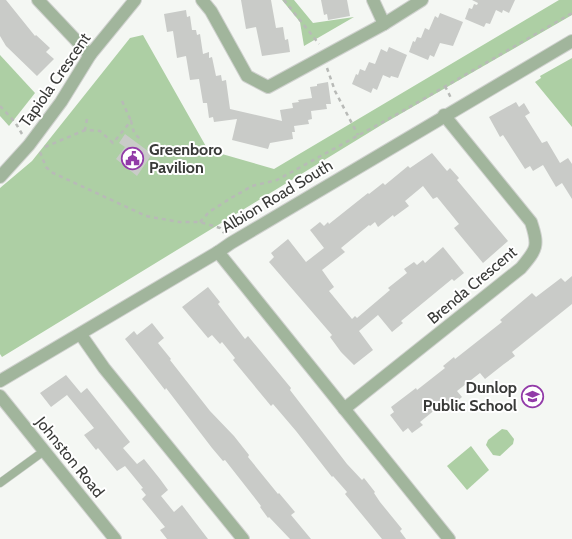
<svg xmlns="http://www.w3.org/2000/svg" width="572" height="539" font-family="Cabin,sans-serif">
<style>
.green{fill:#adcfa4}
.building{fill:#c9cbc8}
.lines{fill:none;stroke-linecap:round;stroke-linejoin:round}
.service-casing{stroke:#cfd1ce;stroke-width:9}
.minor-casing{stroke:#cfd1ce;stroke-width:14}
.tertiary-casing{stroke:#cfd1ce;stroke-width:14}
.path{stroke:#b8bab7;stroke-width:2.5;stroke-dasharray:4 4;stroke-linecap:butt}
.service{stroke:#a1b59c;stroke-width:8}
.minor{stroke:#a1b59c;stroke-width:12}
.tertiary{stroke:#a1b59c;stroke-width:12}
.labels{text-anchor:middle;dominant-baseline:central;stroke-width:4;stroke-linejoin:round;paint-order:stroke}
.street-label{font-size:16px;fill:#393a38;stroke:#fff}
.poi-label{font-size:16px;font-weight:bold;fill:#393a38;stroke:#fff;text-anchor:start}
</style>
<rect width="100%" height="100%" fill="#f4f7f3"/>
<g class="green">
<path d="M282 0H294L313 23 354 17 304 46 300 22Z"/>
<path d="M559 0H572V15L383 124 2 357 0 354V188L32 161 130 38 143 35 208 150 274 169Z"/>
<path d="M0 55 35 93 9 126 0 116Z"/>
<path d="M572 58V127L535 82 541 78 540 76Z"/>
<path d="M502 429 507 430 514 439 513 444 500 456 493 455 486 445 488 440Z"/>
<path d="M471 446 489 470 467 490 447 466Z"/>
</g>
<g class="building">
<path d="M0 0H6L35 36 36 35 50 48 46 52 54 59 37 76 6 46 0 36Z"/>
<path d="M241 0H271L276 28 283 27 285 40 288 39 290 52 262 56 256 27 246 29Z"/>
<path d="M321 0H347L350 16 328 20 327 14 324 15Z"/>
<path d="M472 0H515L509 13 503 10 502 13 496 10 490 24 486 23 484 27 465 19 469 8 472 9 474 4 477 5 478 3Z"/>
<path d="M186 10 187 17 190 16 192 30H196L197 35 200 34 203 54 209 52V58L212 57 216 76 221 75 222 81 226 80 230 109 282 121 280 110 293 108 292 103 299 102 298 100 312 98 310 87 317 86V84L328 82 331 104H326L327 109 311 111 312 119 308 120 309 124 294 126 295 132H292L293 139 270 143 268 149 232 140 237 119 214 122 213 117 209 118 207 103H203L199 79 190 80 186 56 177 58 173 31 167 32 164 14Z"/>
<path d="M440 13 463 22 453 46 440 43 434 57 430 55 428 60 409 52 413 41 415 42 417 37 421 38 425 28 429 30 435 16 438 18Z"/>
<path d="M389 47 407 55 398 78 391 76 390 78 383 75 377 90 373 88 371 93 352 84 356 74 358 75 360 69 365 71 369 62 375 64 381 49 387 52Z"/>
<path d="M516 102 519 107 524 103 530 113 525 116 542 143 547 141 560 163 568 158 572 164V199L562 183 556 187 543 165 533 171 530 166 525 169 503 135 500 137 489 117Z"/>
<path d="M125 134 152 154 137 176 116 159 125 147 119 143Z"/>
<path d="M432 153 447 171 450 168 459 178 457 180 508 241 483 263 454 228 459 224 437 197 433 199 423 186 405 201 409 206 394 217 393 215 378 227 375 222 370 226 369 225 341 248 345 252 322 270 334 287 329 291 352 319 355 316 357 318 390 290 388 288 407 273 404 269 414 262 417 265 423 260 425 263 443 247 464 273 454 281 452 279 401 321 403 323 392 332 378 315 359 331 373 350 354 365 341 352 330 337 332 335 269 262 274 257 271 253 288 239 306 262 324 248 310 230 320 222 324 226 328 222 329 224 368 193 369 194 383 183 385 185 408 166 410 168Z"/>
<path d="M572 276V304L512 352 515 356 504 364 485 379 480 373 457 391 462 397 447 409 442 404 420 422 423 425 412 433 408 428 403 432 390 415 394 412 391 407 416 388 417 390 445 368 443 366 454 357 455 359 502 322 500 320 532 293 536 297 561 278 565 282Z"/>
<path d="M208 287 220 302 218 304 245 339 248 336 291 388 290 390 347 464 362 480 364 478 375 492 374 493 380 502 402 529 400 531 406 539H382L345 494 347 492 333 476 332 477 296 431 273 404 271 406 233 360 235 358 222 342 220 344 212 335 208 338 182 307Z"/>
<path d="M152 323 164 338 158 343 171 359 170 360 210 411 234 436 249 455 248 457 278 494 279 493 295 512 291 515 311 539H290L269 517 268 518 260 507 261 506 225 460 223 461 212 448 166 388 165 390 125 339 134 331 137 335Z"/>
<path d="M66 375 81 393 87 388 130 442 123 448 137 464 144 459 160 479 168 490 161 496 174 512 182 505 208 539H167L160 530 165 527 142 499 146 495 141 489 143 488 125 466 117 471 98 448 96 450 84 435 94 428 67 395 51 407 40 393Z"/>
</g>
<g class="lines">
<defs>
<path id="service" d="M0 483 44 451"/>
<g id="minor">
<path d="M38 0 90 55"/>
<path d="M202 0 211 11 247 76 268 87 384 24 422 0"/>
<path d="M373 0 384 24"/>
<path d="M218 252 449 539"/>
<path d="M81 335 104 368 243 539"/>
<path d="M344 409 521 268C537 249 539 246 531 222L444 115"/>
</g>
<g id="tertiary">
<path d="M0 177 29 145 61 102 90 55 135 0"/>
<path d="M0 381 218 252 231 243 572 41"/>
<path d="M0 396 115 539"/>
</g>
</defs>
<use href="#service" class="service-casing"/>
<use href="#minor" class="minor-casing"/>
<use href="#tertiary" class="tertiary-casing"/>
<g class="path">
<path d="M284 0 319 44"/>
<path d="M327 68 335 91 358 135"/>
<path d="M445 86 451 98"/>
<path d="M122 101 131 121"/>
<path d="M0 106 15 122 22 134"/>
<path d="M87 119 85 130 100 131 113 143 131 121 134 133 142 141"/>
<path d="M45 147 85 130"/>
<path d="M40 152 46 167 51 172 146 216 179 222H200L220 228 224 233"/>
<path d="M200 222 209 212 231 198 252 186 277 180 401 112 572 13"/>
</g>
<use href="#service" class="service"/>
<use href="#minor" class="minor"/>
<use href="#tertiary" class="tertiary"/>
</g>
<defs>
<symbol id="civic-ring" viewBox="-11 -11 22 22"><circle r="9.5" fill="#fff" stroke="#923ba8" stroke-width="1.5"/><path d="M-.6-6.5H3V-4.5H.6V-3L4-1V1h2V6H-6V1h2V-1L-.6-3ZM-1.2 2.5V6h2.4V2.5Z" fill="#923ba8"/></symbol>
<symbol id="school-ring" viewBox="-11 -11 22 22"><circle r="9.5" fill="#fff" stroke="#923ba8" stroke-width="1.5"/><path d="M0-5L7-2L0 1L-7-2ZM-4 1L0 2.5L4 1V4Q0 6-4 4Z" fill="#923ba8"/></symbol>
</defs>
<g fill-rule="evenodd">
<use href="#civic-ring" x="120" y="146" width="25" height="25"/>
<use href="#school-ring" x="520" y="384" width="25" height="25"/>
</g>
<g class="labels">
<g class="street-label">
<text transform="translate(55 80) rotate(-55)">Tapiola Crescent</text>
<text transform="translate(277 196) rotate(-31)">Albion Road South</text>
<text transform="translate(472 285) rotate(-40)">Brenda Crescent</text>
<text transform="translate(70 457) rotate(51)">Johnston Road</text>
</g>
<g class="poi-label">
<text x="149" y="149">Greenboro<tspan x="149" dy="18">Pavilion</tspan></text>
<text x="517" y="387" text-anchor="end">Dunlop<tspan x="517" dy="18">Public School</tspan></text>
</g>
</g>
</svg>
